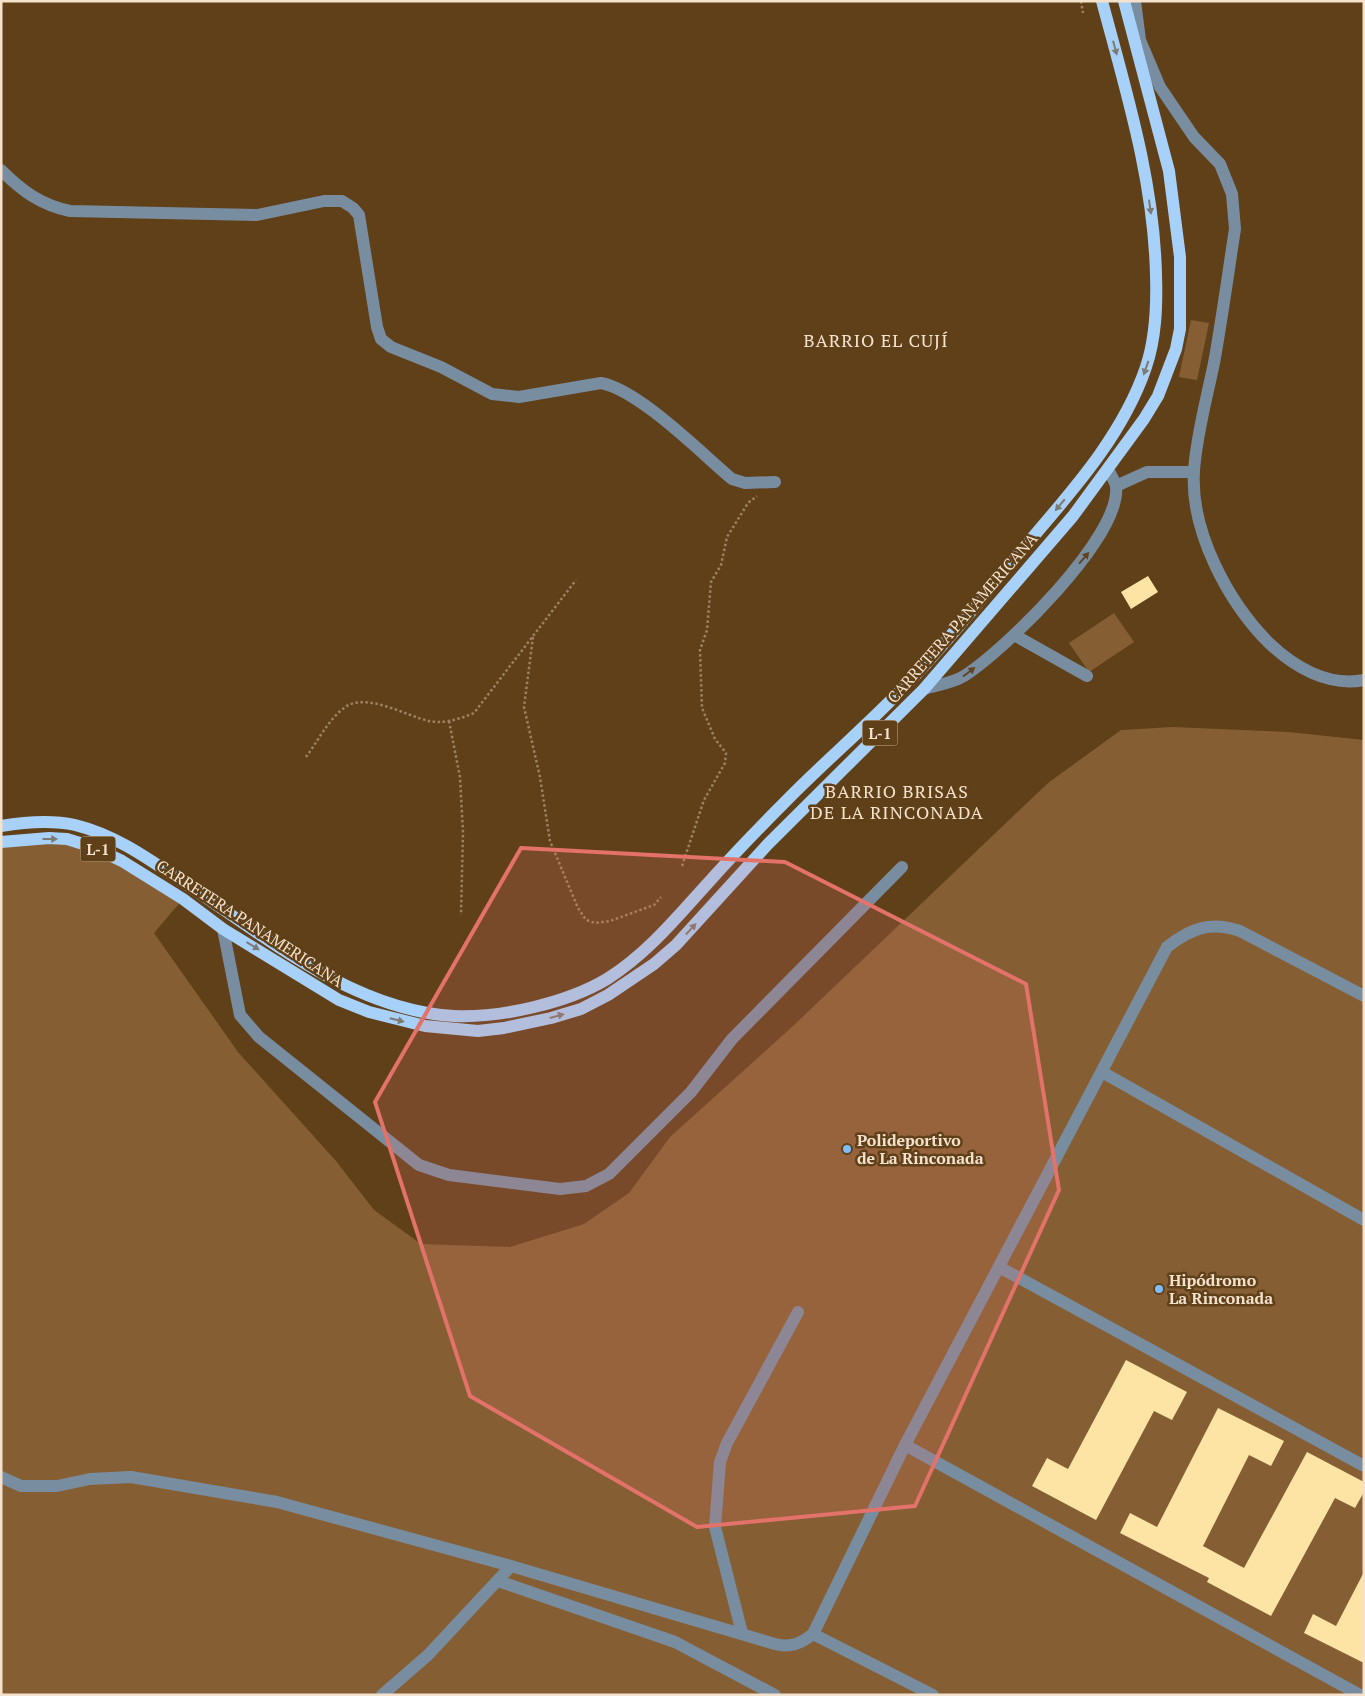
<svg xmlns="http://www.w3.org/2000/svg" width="1365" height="1696" font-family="'PT Serif',serif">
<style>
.green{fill:#855f33}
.building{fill:#fde4a5}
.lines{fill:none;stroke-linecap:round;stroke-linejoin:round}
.path{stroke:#9c8263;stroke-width:2.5;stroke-dasharray:2.5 2.5;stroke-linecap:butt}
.minor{stroke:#798da1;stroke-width:12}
.major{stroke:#a8d1f9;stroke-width:12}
.oneway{fill:#7c7a73}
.oneway2{fill:#604420}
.marked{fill:#e2726a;fill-opacity:0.2;stroke:#e2726a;stroke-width:4;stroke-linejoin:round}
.poi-dot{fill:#7fbdfa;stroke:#5f4019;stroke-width:2}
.labels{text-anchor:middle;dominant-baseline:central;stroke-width:5;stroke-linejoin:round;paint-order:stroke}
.shield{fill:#5f4019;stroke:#c8b197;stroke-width:1}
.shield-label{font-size:15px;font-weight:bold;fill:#f5e2cd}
.street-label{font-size:16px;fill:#f5e2cd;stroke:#5f4019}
.poi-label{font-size:16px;font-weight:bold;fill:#f5e2cd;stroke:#5f4019;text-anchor:start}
.neighbourhood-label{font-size:18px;letter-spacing:1px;fill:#f5e2cd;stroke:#5f4019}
</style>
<rect width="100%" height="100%" fill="#5f4019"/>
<g class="green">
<path d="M1191 320 1209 323 1197 380 1179 377Z"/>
<path d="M1114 613 1134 642 1089 672 1069 643Z"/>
<path d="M1173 727 1288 732 1364 740V1695H1V842L67 839 183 899 154 933 238 1052 336 1161 374 1210 421 1244 510 1247 584 1224 629 1193 670 1137 793 1026 1048 783 1121 730Z"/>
</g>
<g class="building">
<path d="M1148 576 1158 592 1131 609 1121 592Z"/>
<path d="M1126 1360 1187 1392 1172 1420 1154 1411 1096 1520 1032 1486 1047 1458 1068 1469Z"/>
<path d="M1218 1408 1284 1441 1271 1466 1249 1455 1203 1546 1244 1568 1307 1452 1364 1482V1492L1355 1508 1335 1498 1271 1616 1207 1582 1209 1578 1120 1533 1130 1513 1157 1527Z"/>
<path d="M1364 1572V1663L1304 1633 1313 1614 1336 1626Z"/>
</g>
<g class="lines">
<g class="path">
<path d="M1081 1 1083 13"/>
<path d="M533 637 524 707 540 777 550 841 578 908 586 920 595 923 610 921 654 905 661 897"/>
<path d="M449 721 460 777 463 832 461 915"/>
<path d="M306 757C318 741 328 720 344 708 365 691 406 716 429 721 444 724 460 719 474 713L576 580"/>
<path d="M682 866 704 800 725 763 726 753 715 739 702 708 700 650 707 630 711 582 721 565 727 537 748 503 757 496"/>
</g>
<g class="minor">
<path d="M1135 1 1140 40 1160 87 1194 137 1220 164 1232 194 1235 229C1228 274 1222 319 1214 363 1207 397 1196 437 1194 471 1190 531 1228 602 1269 643 1294 667 1328 687 1364 680"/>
<path d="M1 170C22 191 41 205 70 211L257 215 324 201H342L353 208 359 215 377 327 381 339 391 347 441 367 492 394 519 397 601 383C639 390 701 453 732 479L745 483 775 482"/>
<path d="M1116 486 1147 472H1194"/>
<path d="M1016 636 1087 676"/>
<path d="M924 689C937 685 953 683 964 676 1005 650 1122 536 1116 486 1115 481 1110 474 1108 469"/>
<path d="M223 929 240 1015 259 1037 419 1165 449 1175 560 1189 586 1186 609 1174 691 1092 732 1039 902 867"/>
<path d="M1102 1072 1364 1220"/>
<path d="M999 1267 1364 1466"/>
<path d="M905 1445 1360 1695"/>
<path d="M1 1477 21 1486H57L90 1479 131 1477 277 1502 511 1566 775 1644C790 1648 800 1644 813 1634L933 1695"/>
<path d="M498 1581 675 1642 775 1695"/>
<path d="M742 1633 715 1527 720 1462 727 1443 798 1312"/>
<path d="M813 1634 905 1445 1167 947C1191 928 1211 921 1240 931L1364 996"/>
<path d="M382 1695 428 1655 511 1566"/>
</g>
<g class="major">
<path d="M1 826C25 822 52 820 75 825 112 834 143 855 174 876 259 931 349 1010 454 1016 501 1018 567 1003 607 979 647 954 677 917 708 883 733 855 759 828 785 802 824 762 867 726 906 685 949 641 987 591 1027 544 1073 490 1123 435 1146 367 1156 337 1157 306 1156 275 1154 181 1126 91 1102 1"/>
<path d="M1 842 49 838 67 839 93 847 122 861 183 899 223 929 339 1000 369 1012 425 1026 478 1031 504 1028 551 1018 581 1009 608 995 654 964 676 945 768 844 924 689 1073 516 1144 419 1158 396 1176 349 1180 329V257L1169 171 1124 1"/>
</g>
</g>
<defs><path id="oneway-solid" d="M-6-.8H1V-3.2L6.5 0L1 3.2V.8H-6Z" transform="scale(1.25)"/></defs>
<g class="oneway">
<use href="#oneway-solid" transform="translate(1115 48) rotate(75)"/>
<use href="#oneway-solid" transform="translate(1150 207) rotate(82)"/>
<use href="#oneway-solid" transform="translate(1146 368) rotate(109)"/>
<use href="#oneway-solid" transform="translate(1060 505) rotate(130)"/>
<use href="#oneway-solid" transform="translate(50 839)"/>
<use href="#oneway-solid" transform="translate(691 929) rotate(-47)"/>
<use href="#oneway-solid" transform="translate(253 946) rotate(31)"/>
<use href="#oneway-solid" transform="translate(557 1016) rotate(-15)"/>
<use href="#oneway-solid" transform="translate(397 1020) rotate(14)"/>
</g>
<g class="oneway2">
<use href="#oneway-solid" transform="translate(1084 558) rotate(-49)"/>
<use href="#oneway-solid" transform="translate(969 672) rotate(-37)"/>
</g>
<path class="marked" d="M521 848 785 862 1026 984 1059 1190 915 1506 697 1527 470 1396 375 1102Z"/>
<g class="poi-dot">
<circle cx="847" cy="1149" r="5"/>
<circle cx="1159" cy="1289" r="5"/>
</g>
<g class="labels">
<g class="shield">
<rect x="862.5" y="720.5" width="35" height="25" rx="4"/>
<rect x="80.5" y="836.5" width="35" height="25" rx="4"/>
</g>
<g class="shield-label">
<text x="880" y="733">L-1</text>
<text x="98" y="849">L-1</text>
</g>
<g class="street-label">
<text transform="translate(962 618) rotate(-49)">CARRETERA PANAMERICANA</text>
<text transform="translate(250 923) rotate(33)">CARRETERA PANAMERICANA</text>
</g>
<g class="poi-label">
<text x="857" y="1140">Polideportivo<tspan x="857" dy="18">de La Rinconada</tspan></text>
<text x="1169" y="1280">Hipódromo<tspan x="1169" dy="18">La Rinconada</tspan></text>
</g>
<g class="neighbourhood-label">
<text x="876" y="340">BARRIO EL CUJÍ</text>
<text x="897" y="791">BARRIO BRISAS<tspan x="897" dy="21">DE LA RINCONADA</tspan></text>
</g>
</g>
<rect width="1365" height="1696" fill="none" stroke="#f5e2cd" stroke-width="5"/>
</svg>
